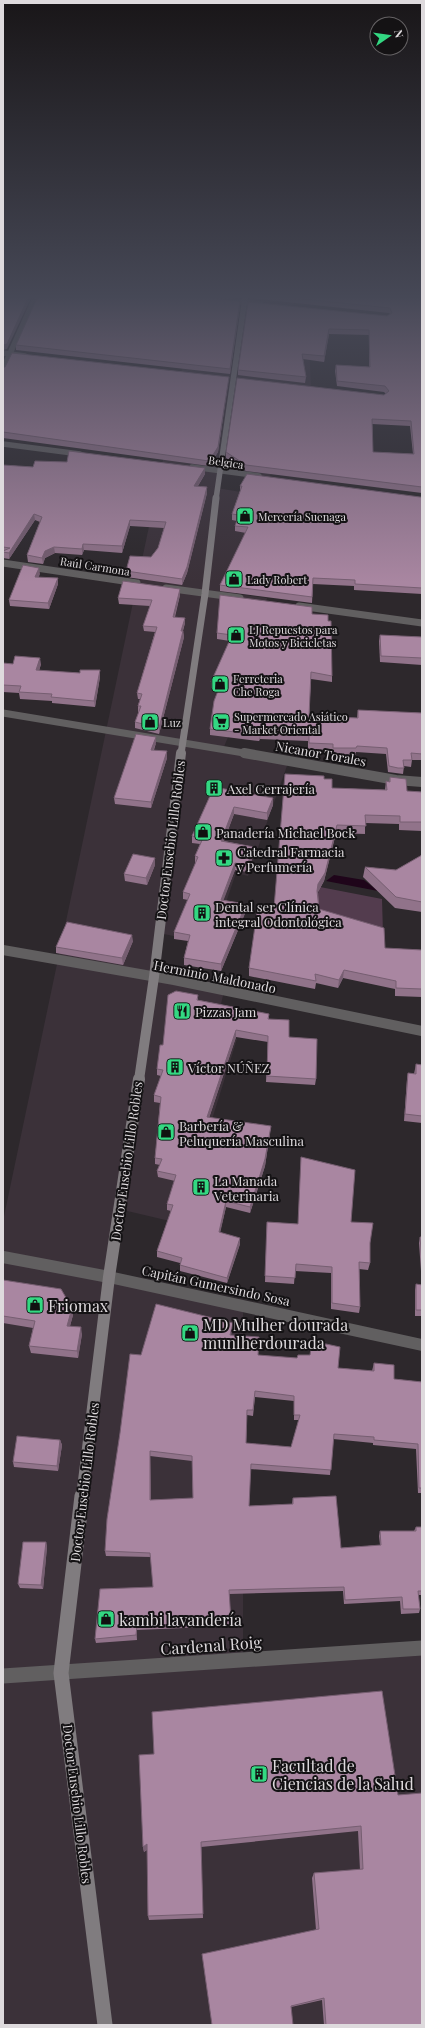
<svg xmlns="http://www.w3.org/2000/svg" width="425" height="2028" font-family="'Playfair Display',serif">
<style>
.built{fill:#3b3139}
.green{fill:#533c4e}
.water{fill:#1f051a}
.lines{fill:none;stroke-linecap:round;stroke-linejoin:round}
.minor-far4{stroke:#615f60;stroke-width:5.5}
.minor-far3{stroke:#615f60;stroke-width:7}
.minor-far2{stroke:#615f60;stroke-width:10}
.minor-far1{stroke:#615f60;stroke-width:12}
.minor{stroke:#615f60;stroke-width:15}
.secondary-far4{stroke:#807c7f;stroke-width:5.5}
.secondary-far3{stroke:#807c7f;stroke-width:7}
.secondary-far2{stroke:#807c7f;stroke-width:10}
.secondary-far1{stroke:#807c7f;stroke-width:12}
.secondary{stroke:#807c7f;stroke-width:15}
.wall{fill:#91738a;fill-rule:evenodd}
.shaded-wall{fill:#765e71}
.building{fill:#a986a1;stroke:#765e71;fill-rule:evenodd}
.labels{text-anchor:middle;dominant-baseline:central;stroke-width:4;stroke-linejoin:round;paint-order:stroke}
.far-street-label{font-size:11px;fill:#dedadd;stroke:#141214}
.far-poi-label{font-size:11px;fill:#dedadd;stroke:#141214;text-anchor:start}
.street-label{font-size:13px;fill:#dedadd;stroke:#141214}
.poi-label{font-size:13px;fill:#dedadd;stroke:#141214;text-anchor:start}
.near-poi-label{font-size:16px;fill:#dedadd;stroke:#141214;text-anchor:start}
.near-street-label{font-size:16px;fill:#dedadd;stroke:#141214}
</style>
<rect width="100%" height="100%" fill="#2d282c"/>
<path class="built" d="M197 298H296L292 307 308 321 311 387 269 478 219 471 217 488 302 502 245 574 236 594 267 598 239 711 223 749 289 760 248 876 236 873 212 944 159 933 154 977 224 991 214 1035 237 1039 196 1171 216 1232 119 1209 109 1276 243 1306V1660L422 1648V2025H3V1221Z"/>
<path class="green" d="M320 887 382 899 383 934 320 914 316 900Z"/>
<path class="water" d="M334 875 364 880 378 891 326 881Z"/>
<g class="lines">
<g class="minor-far4">
<path d="M202 298 261 304"/>
<path d="M3 353 25 356"/>
<path d="M3 369 35 298"/>
<path d="M3 444 80 454"/>
<path d="M192 467 259 476"/>
</g>
<g class="minor-far3">
<path d="M3 563 137 583"/>
<path d="M166 588 240 598"/>
<path d="M299 606 422 623"/>
<path d="M3 713 250 754"/>
</g>
<g class="minor-far2">
<path d="M244 753 396 780 422 782"/>
<path d="M3 950 174 980 422 1031"/>
</g>
<path class="minor-far1" d="M3 1257 109 1277 422 1345"/>
<path class="minor" d="M3 1676 422 1648"/>
<path class="secondary-far4" d="M216 499 245 298"/>
<path class="secondary-far3" d="M181 754 205 594 216 498"/>
<path class="secondary-far2" d="M139 1080 154 977 181 753"/>
<path class="secondary-far1" d="M82 1497 109 1277 139 1079"/>
<path class="secondary" d="M82 1496 61 1673 105 2025"/>
</g>
<g class="wall">
<path d="M249 298H422V493L246 471 226 458V452L384 395 386 394 384 392 337 386 335 371 336 365 369 367V335L329 334 324 362 303 359 306 377 305 383 238 375V370L248 302 387 316 390 314 389 313ZM372 424 410 426 413 454 373 452Z"/>
<path d="M240 306 230 374 16 350V345Z"/>
<path d="M3 367 228 383 218 452 209 466 3 438Z"/>
<path d="M3 465 33 467 205 468V474L198 486 207 487V493L187 573 182 585 126 577V571L151 557 158 548 164 528 130 526 122 553 84 550 82 555 55 553 45 558 43 564 28 562 27 555 40 522 35 520 9 559 3 558Z"/>
<path d="M240 486 420 497H422V594L354 590V586L313 584 312 603 220 591V585L246 533 235 531V526L237 521 232 520V514L240 491Z"/>
<path d="M40 574 38 577 58 584 49 609 10 606 9 600Z"/>
<path d="M180 589V595L175 617 185 618V623L183 631 184 637 159 734 135 728V722L139 712H138V706L140 699H138L137 693 155 632 144 631 143 626 150 606 119 604 118 598Z"/>
<path d="M312 614 328 621 332 676V682L311 679 309 716 357 718 358 710 422 713V760H412L411 767 404 766 403 774 388 772 386 754 356 752V755L332 754V750L308 749V741L260 739 259 741 210 735V729L218 689 211 688V682L230 641 217 639V633Z"/>
<path d="M380 635 422 637V665L380 662 379 641Z"/>
<path d="M3 663 13 664H41L39 671 80 673 100 670V677L95 707 52 703V701L20 699 19 693 3 692Z"/>
<path d="M156 743 154 750 167 758 151 808 115 804 114 798Z"/>
<path d="M390 777 407 791 422 792V831L399 830V824L365 823V834L336 833 324 881 318 892 319 909 385 948 421 950 422 944V997L395 996V989L343 978 338 988 316 983 315 989 249 976V968L274 908 324 779 332 788 385 790 386 781 389 782Z"/>
<path d="M214 787 273 798V805L267 820 234 814 224 841 254 847V854L247 872 235 870 223 900 246 904V911L221 971 184 965V958L188 941 174 939V932L188 900 183 899V892L196 863H195V856L200 844 192 843V836Z"/>
<path d="M422 855V912L395 908 363 877 365 867 396 870Z"/>
<path d="M155 865 147 885 125 881 124 874Z"/>
<path d="M133 941 123 965 56 953V947Z"/>
<path d="M198 995V1000L269 1014V1019L289 1037 316 1079 315 1085 266 1082 268 1042 236 1037 209 1118 270 1133 265 1166 250 1213 226 1207 220 1232 240 1244 227 1283 180 1271V1263L157 1257V1251L171 1211 167 1210V1204L175 1181 158 1177 157 1171 160 1165 155 1164V1158L160 1103 154 1102V1095L161 1076 157 1075V1069L163 1045Z"/>
<path d="M416 1064 422 1065V1123L404 1121 407 1079 408 1073 414 1074Z"/>
<path d="M267 1222 297 1224 351 1222 370 1243V1263L368 1270 359 1269 360 1307 359 1313 331 1309V1273L295 1271 294 1284 265 1282Z"/>
<path d="M420 1237H422V1316H415V1290L416 1284 422 1285 419 1243Z"/>
<path d="M3 1280 73 1315 70 1326 82 1334 78 1358 31 1353 29 1346 33 1328 3 1323Z"/>
<path d="M232 1329 231 1335 258 1355 338 1368 372 1371 374 1363 394 1379 422 1382V1493H418L416 1449 373 1445V1443L333 1439 330 1475 250 1469 249 1506 292 1504 293 1498 341 1548 380 1545 379 1536 380 1531H414L416 1527H422V1595H418L420 1609 419 1613 401 1614 400 1601 344 1604 343 1591 229 1594 231 1626 137 1630V1640L96 1643 95 1639 153 1587 151 1557 106 1556 105 1551 141 1355ZM255 1397 294 1401V1420H299L291 1447 246 1443 247 1415 253 1416ZM150 1456 192 1461 193 1498 151 1500Z"/>
<path d="M60 1440 62 1445 58 1471 14 1467 13 1462Z"/>
<path d="M46 1542 47 1547 43 1589 20 1588 18 1584Z"/>
<path d="M382 1691 422 2025H324L322 2000 212 2025 316 1930 312 1878 314 1873 360 1870 358 1831 201 1847 203 1918 149 1920 148 1916 147 1850 144 1852 143 1847 154 1754Z"/>
</g>
<g class="shaded-wall">
<path d="M28 298H31L7 349 3 350V345Z"/>
<path d="M240 301V306L230 374V369Z"/>
<path d="M329 329V334L324 362V356Z"/>
<path d="M229 377 228 383 218 452 209 466V461Z"/>
<path d="M205 468V474L194 492V486Z"/>
<path d="M207 487V493L187 573 182 585V579Z"/>
<path d="M34 514 35 520 9 559V553Z"/>
<path d="M130 520V526L122 553V546Z"/>
<path d="M83 544 84 550 82 555V549Z"/>
<path d="M54 547 55 553 45 558 43 564 42 558 45 551Z"/>
<path d="M39 568 40 574 36 583 35 577Z"/>
<path d="M58 578V584L49 609 48 603Z"/>
<path d="M180 589V595L173 622V617Z"/>
<path d="M185 618V623L181 636V631Z"/>
<path d="M183 631 184 637 159 734V728Z"/>
<path d="M40 658 41 664 37 677 36 670Z"/>
<path d="M100 670V677L95 707 94 701Z"/>
<path d="M261 733 260 739 259 741 260 735Z"/>
<path d="M156 737V743L151 756V750Z"/>
<path d="M167 751V758L151 808V802Z"/>
<path d="M273 798V805L267 820V813Z"/>
<path d="M234 807V814L221 848V841Z"/>
<path d="M337 825 336 833 324 881 318 892 316 900 318 884Z"/>
<path d="M254 847V854L247 872V865Z"/>
<path d="M155 858V865L147 885 146 878Z"/>
<path d="M235 863V870L221 907V900Z"/>
<path d="M246 904V911L221 971V964Z"/>
<path d="M132 935 133 941 123 965 122 958Z"/>
<path d="M344 970 343 978 338 988 339 980Z"/>
<path d="M236 1030V1037L207 1124V1117Z"/>
<path d="M271 1126 270 1133 265 1166 250 1213V1207Z"/>
<path d="M226 1201V1207L219 1238V1232Z"/>
<path d="M240 1238V1244L227 1283V1278Z"/>
<path d="M72 1308 73 1315 68 1333 67 1326Z"/>
<path d="M233 1323 230 1341V1335Z"/>
<path d="M81 1327 82 1334 78 1358 77 1351Z"/>
<path d="M60 1440 62 1445 58 1471 57 1466Z"/>
<path d="M150 1451V1456L151 1505 150 1500Z"/>
<path d="M46 1542 47 1547 43 1589 41 1585Z"/>
<path d="M137 1626V1640L136 1635Z"/>
<path d="M147 1844 148 1849 144 1852 143 1847Z"/>
</g>
<g class="building">
<path d="M3 298H28L7 344 3 345Z"/>
<path d="M37 298H212L240 301 230 369 16 345Z"/>
<path d="M293 298H422V487L246 465 226 452 237 378 384 395 389 391 385 386 337 381 336 365 370 367 369 330 329 329 324 356 302 354 306 377 238 370 248 302 387 316 392 313 390 308ZM372 419 411 421 414 454 373 452Z"/>
<path d="M12 353 229 377 218 447 209 461 3 432V367H5Z"/>
<path d="M69 451 205 468 194 486 207 487 187 567 182 579 126 571 130 556 151 557 158 548 166 522 130 520 122 546 83 544 82 549 54 547 45 551 42 558 27 555 42 517 34 514 9 553 3 552V551L10 548 3 547V465L33 467 35 461 67 462Z"/>
<path d="M247 474 420 497H422V588L355 584V580L313 578 312 597 220 585 248 527 235 526 239 515 232 514 242 486H240Z"/>
<path d="M23 565 39 568 35 577 58 578 48 603 9 600Z"/>
<path d="M123 581 180 589 173 617 185 618 181 631H183L159 728 135 722 141 706H138L142 694 137 693 157 627 143 626 152 600 118 598Z"/>
<path d="M220 595 312 607V614L328 615V621H331L332 676 311 672 309 716 358 718V710L422 713V754L411 753 412 760H403L404 768H398L389 766 387 748 357 746 356 748H333V744L309 743V735L261 733 260 735 210 729 214 701 221 683 211 682 232 635 217 633Z"/>
<path d="M380 635 422 637V658L381 656Z"/>
<path d="M15 656 40 658 36 670 80 673V670H100L94 701 51 697 52 694 19 692 21 686 3 685V663L13 664Z"/>
<path d="M136 734 156 737 151 750 167 751 151 802 114 798Z"/>
<path d="M285 774 324 776V779H332V788L387 790 386 781 390 782V777L406 779 407 791 422 792V822H400V816L365 815 366 826 337 825 325 873 318 884 317 891 319 909 384 928 385 948 422 950V989L396 988V981L344 970 339 980 315 974 316 981 249 968 258 905 274 908Z"/>
<path d="M214 787 273 798 267 813 234 807 221 841 254 847 247 865 235 863 221 900 246 904 221 964 184 958 190 935 174 932 190 894 183 892 198 857 195 856 203 838 192 836Z"/>
<path d="M133 854 155 858 146 878 124 874Z"/>
<path d="M422 855V902L396 897 365 867 396 870Z"/>
<path d="M67 922 132 935 122 958 56 947Z"/>
<path d="M176 991 198 995 197 1000 269 1014 268 1019 289 1020V1037L317 1039 316 1079 267 1076 268 1036 236 1030 207 1117 271 1126 265 1159 250 1207 226 1201 219 1232 240 1238 227 1278 180 1265 182 1258 157 1251 173 1205 167 1204 176 1175 157 1171 162 1159 155 1158 161 1097 154 1095 163 1070 157 1069 160 1045H163L168 995Z"/>
<path d="M416 1064 422 1065V1116L405 1114 408 1073 416 1074Z"/>
<path d="M301 1157 355 1170 351 1222 373 1223 370 1243V1263L359 1262 360 1307 332 1303V1267L296 1264 295 1278 265 1276 267 1222 298 1224Z"/>
<path d="M420 1237H422V1262Z"/>
<path d="M3 1280 61 1289 72 1308 67 1326 81 1327 77 1351 29 1346 35 1321 3 1316Z"/>
<path d="M416 1284 422 1285V1310H416Z"/>
<path d="M156 1304 233 1323 230 1335 259 1337 258 1355 297 1358 298 1355H310L312 1341 340 1347 338 1368 374 1371V1363L394 1365V1379L422 1382V1488H419L418 1444 374 1440V1437L334 1434 331 1470 251 1464 249 1506 293 1504V1498L336 1496 341 1548 381 1545 380 1531H416V1527H422V1591H418L420 1609H403L402 1597 345 1600 344 1587 229 1590 231 1621 137 1626 136 1635 95 1639 100 1589 153 1587 150 1553 105 1551 107 1519 120 1433 130 1354 141 1355ZM255 1391 294 1396V1415H300L291 1447 246 1443 247 1410H253ZM150 1451 192 1456 193 1498 150 1500Z"/>
<path d="M17 1436 60 1440 57 1466 13 1462Z"/>
<path d="M23 1542H46L41 1585 18 1584Z"/>
<path d="M382 1691 398 1795 422 1793V2025H326L324 1998 291 2006 293 2025H212L202 1954 319 1929 314 1873 363 1869 361 1826 201 1842 203 1914 148 1916 147 1844 143 1847 139 1755 154 1754 152 1712Z"/>
</g>
<linearGradient id="sky" x2="0" y2="1"><stop stop-color="#191618"/><stop offset="0.51" stop-color="#464856"/><stop offset="1" stop-color="#464856" stop-opacity="0"/></linearGradient>
<rect width="425" height="582" fill="url(#sky)"/>
<defs>
<symbol id="shop-square" viewBox="-11 -11 22 22"><rect x="-9" y="-9" width="18" height="18" rx="4" fill="#33d882" stroke="#141214"/><path d="M-5-2.5h2.3a2.7 3.5 0 0 1 5.4 0H5L5.5 6h-11ZM-1.5-2.5h3a1.5 2.3 0 0 0-3 0Z" fill="#111"/></symbol>
<symbol id="supermarket-square" viewBox="-11 -11 22 22"><rect x="-9" y="-9" width="18" height="18" rx="4" fill="#33d882" stroke="#141214"/><path d="M-6-5.5h2.5l.6 2H6L4.5 2H-2.5L-4.4-4H-6ZM-1.5 3.2a1.3 1.3 0 1 0 .1 0ZM3 3.2a1.3 1.3 0 1 0 .1 0Z" fill="#111"/></symbol>
<symbol id="building-square" viewBox="-11 -11 22 22"><rect x="-9" y="-9" width="18" height="18" rx="4" fill="#33d882" stroke="#141214"/><path d="M-4-6H4V6H1V3H-1V6H-4ZM-2.5-4.3h1.7v1.8h-1.7ZM.8-4.3h1.7v1.8H.8ZM-2.5-1h1.7V.8h-1.7ZM.8-1h1.7V.8H.8Z" fill="#111"/></symbol>
<symbol id="pharmacy-square" viewBox="-11 -11 22 22"><rect x="-9" y="-9" width="18" height="18" rx="4" fill="#33d882" stroke="#141214"/><path d="M-2-6h4v4h4v4h-4v4h-4v-4h-4v-4h4Z" fill="#111"/></symbol>
<symbol id="restaurant-square" viewBox="-11 -11 22 22"><rect x="-9" y="-9" width="18" height="18" rx="4" fill="#33d882" stroke="#141214"/><path d="M-5-6h1v4h1v-4h1v4h1v-4h1v5L-1.5 .5V6h-2V.5L-5-1ZM5-6V6H3V1.5H1.5Q1.5-4 5-6Z" fill="#111"/></symbol>
</defs>
<g fill-rule="evenodd">
<use href="#shop-square" x="235" y="506" width="20" height="20"/>
<use href="#shop-square" x="224" y="569" width="20" height="20"/>
<use href="#shop-square" x="226" y="625" width="20" height="20"/>
<use href="#shop-square" x="210" y="674" width="20" height="20"/>
<use href="#shop-square" x="140" y="712" width="20" height="20"/>
<use href="#supermarket-square" x="211" y="712" width="20" height="20"/>
<use href="#building-square" x="204" y="778" width="20" height="20"/>
<use href="#shop-square" x="193" y="822" width="20" height="20"/>
<use href="#pharmacy-square" x="214" y="848" width="20" height="20"/>
<use href="#building-square" x="192" y="903" width="20" height="20"/>
<use href="#restaurant-square" x="172" y="1001" width="20" height="20"/>
<use href="#building-square" x="165" y="1057" width="20" height="20"/>
<use href="#shop-square" x="156" y="1122" width="20" height="20"/>
<use href="#building-square" x="191" y="1177" width="20" height="20"/>
<use href="#shop-square" x="25" y="1295" width="20" height="20"/>
<use href="#shop-square" x="180" y="1323" width="20" height="20"/>
<use href="#shop-square" x="96" y="1609" width="20" height="20"/>
<use href="#building-square" x="249" y="1764" width="20" height="20"/>
</g>
<g class="labels">
<g class="far-street-label">
<text transform="translate(226 462) rotate(8)">Belgica</text>
<text transform="translate(95 566) rotate(9)">Raúl Carmona</text>
</g>
<g class="far-poi-label">
<text x="258" y="516">Mercería Suenaga</text>
<text x="247" y="579">Lady Robert</text>
<text x="249" y="629">LJ Repuestos para<tspan x="249" dy="13">Motos y Bicicletas</tspan></text>
<text x="233" y="678">Ferreteria<tspan x="233" dy="13">Che Roga</tspan></text>
<text x="234" y="716">Supermercado Asiático<tspan x="234" dy="13">- Market Oriental</tspan></text>
<text x="163" y="722">Luz</text>
</g>
<g class="street-label">
<text transform="translate(321 753) rotate(10)">Nicanor Torales</text>
<text transform="translate(170 840) rotate(-83)">Doctor Eusebio Lillo Robles</text>
<text transform="translate(215 976) rotate(11)">Herminio Maldonado</text>
<text transform="translate(126 1161) rotate(-82)">Doctor Eusebio Lillo Robles</text>
<text transform="translate(216 1285) rotate(12)">Capitán Gumersindo Sosa</text>
<text transform="translate(84 1482) rotate(-83)">Doctor Eusebio Lillo Robles</text>
<text transform="translate(78 1804) rotate(83)">Doctor Eusebio Lillo Robles</text>
</g>
<g class="poi-label">
<text x="227" y="788">Axel Cerrajería</text>
<text x="216" y="832">Panadería Michael Bock</text>
<text x="237" y="851">Catedral Farmacia<tspan x="237" dy="15">y Perfumería</tspan></text>
<text x="215" y="906">Dental ser Clínica<tspan x="215" dy="15">integral Odontológica</tspan></text>
<text x="195" y="1011">Pizzas Jam</text>
<text x="188" y="1067">Víctor NÚÑEZ</text>
<text x="179" y="1125">Barbería &amp;<tspan x="179" dy="15">Peluquería Masculina</tspan></text>
<text x="214" y="1180">La Manada<tspan x="214" dy="15">Veterinaria</tspan></text>
</g>
<g class="near-poi-label">
<text x="48" y="1305">Friomax</text>
<text x="203" y="1324">MD Mulher dourada<tspan x="203" dy="18">munlherdourada</tspan></text>
<text x="119" y="1619">kambi lavandería</text>
<text x="272" y="1765">Facultad de<tspan x="272" dy="18">Ciencias de la Salud</tspan></text>
</g>
<g class="near-street-label">
<text transform="translate(211 1645) rotate(-4)">Cardenal Roig</text>
</g>
</g>
<rect width="425" height="2028" fill="none" stroke="#dedadd" stroke-width="8"/>
<g transform="translate(389 36) rotate(77)"><circle r="19" fill="#141214" stroke="#656264"/>
<path d="M0-3L7 15L0 10L-7 15Z" fill="#33d882"/>
<text y="-6" font-size="11" font-weight="bold" text-anchor="middle" fill="#dedadd">N</text>
</g>
</svg>
